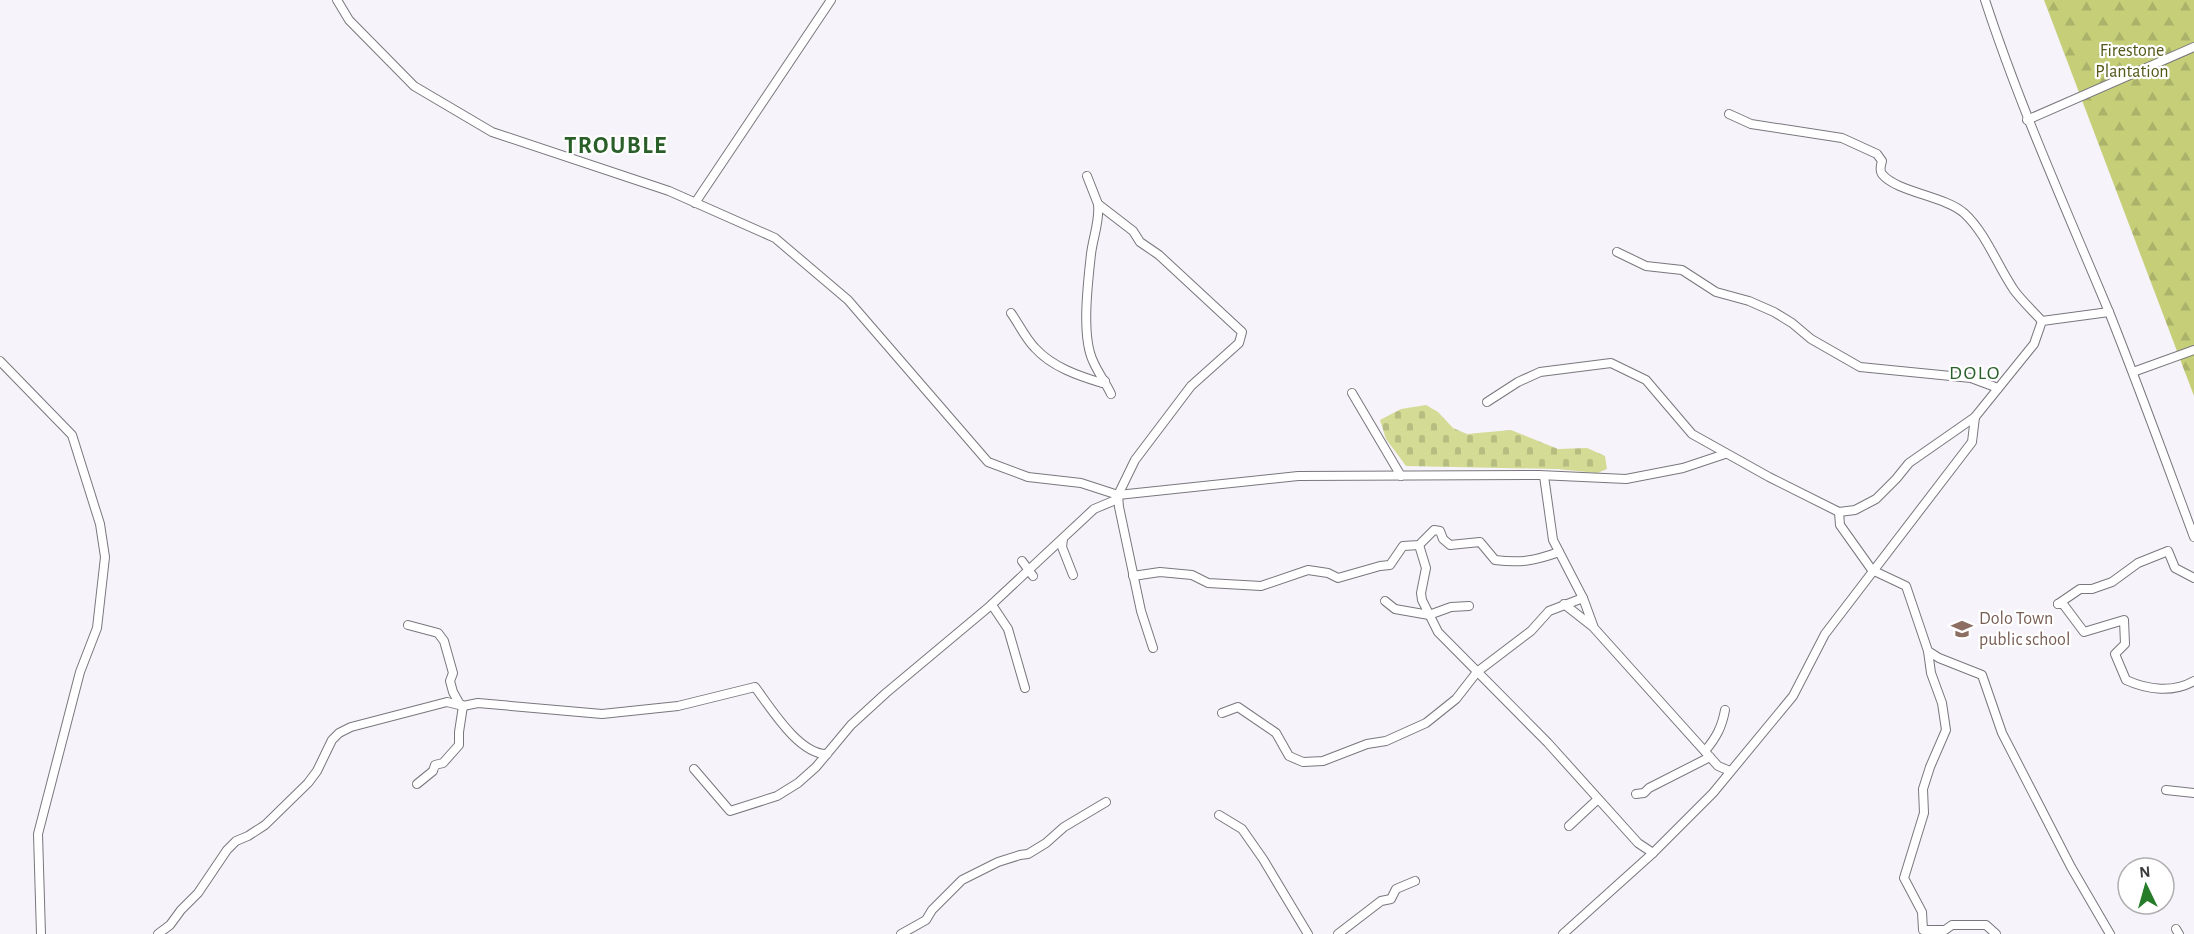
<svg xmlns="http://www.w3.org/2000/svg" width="2194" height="934" font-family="'Alegreya Sans',sans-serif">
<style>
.forest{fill:url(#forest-firs)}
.cemetery{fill:url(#cemetery-stones)}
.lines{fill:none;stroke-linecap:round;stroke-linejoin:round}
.minor-casing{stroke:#79777d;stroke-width:10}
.minor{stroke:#fff;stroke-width:8}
.labels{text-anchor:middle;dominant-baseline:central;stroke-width:4.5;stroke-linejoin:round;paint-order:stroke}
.park-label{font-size:18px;fill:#535818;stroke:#fff}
.education-label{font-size:18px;fill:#785e54;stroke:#fff;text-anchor:start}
.neighbourhood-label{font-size:20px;letter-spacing:1.5px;fill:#2a5f2a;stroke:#fff}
.district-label{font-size:24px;font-weight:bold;letter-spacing:1.5px;fill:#2a5f2a;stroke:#fff}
</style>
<defs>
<pattern id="forest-firs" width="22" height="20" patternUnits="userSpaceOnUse" patternTransform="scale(1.5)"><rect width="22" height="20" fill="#c6cf78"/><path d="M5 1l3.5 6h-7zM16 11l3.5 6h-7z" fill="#abb269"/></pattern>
<pattern id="cemetery-stones" width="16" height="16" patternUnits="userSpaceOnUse" patternTransform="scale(1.5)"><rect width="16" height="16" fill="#d3db95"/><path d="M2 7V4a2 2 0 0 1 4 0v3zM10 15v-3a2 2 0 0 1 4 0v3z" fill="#b6bd81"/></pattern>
</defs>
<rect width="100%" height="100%" fill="#f6f3fa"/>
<path class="forest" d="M2044 0H2194V396Z"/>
<path class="cemetery" d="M1426 405 1438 412 1453 428 1467 434 1511 430 1558 449 1587 448 1605 456 1607 469 1597 473 1557 469 1406 466 1386 439 1380 420 1401 409Z"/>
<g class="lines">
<defs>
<g id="minor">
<path d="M337 0 349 20 414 86 492 132 669 191 775 238 848 300 988 462 1028 477 1081 483 1118 495 1298 476 1539 475 1626 479 1683 468 1725 454"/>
<path d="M1985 0C2020 107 2066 209 2109 312 2139 387 2166 462 2194 537"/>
<path d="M1729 114 1751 124 1842 138 1877 154 1882 161C1881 165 1879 170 1882 174 1896 192 1945 196 1964 213 1986 233 1998 267 2014 290 2022 301 2033 311 2042 321"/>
<path d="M2027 120 2194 47"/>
<path d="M1087 176 1098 204"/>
<path d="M695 203 831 0"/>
<path d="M1617 252 1646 266 1682 270 1716 292 1749 301 1774 312 1792 323 1811 339 1860 367 1971 378 1998 388"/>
<path d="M1011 313C1019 324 1025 338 1035 348 1052 367 1079 376 1102 383L1105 381"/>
<path d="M0 361 72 435 100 524 105 557 97 628 80 672 38 834 41 934"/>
<path d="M2133 372 2194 350"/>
<path d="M1352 393 1401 476"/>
<path d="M1111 394C1106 383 1098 373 1093 361 1081 336 1088 282 1091 254 1093 237 1100 221 1098 204L1133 231 1140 242 1159 255 1242 332 1239 343 1191 386 1135 460 1118 495 1119 507 1141 611 1153 648"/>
<path d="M1487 402 1518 382 1540 372 1611 363 1646 380 1692 434 1769 477 1839 512 1855 510 1876 499 1896 479 1909 463 1975 417 2034 344 2042 321 2109 312"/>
<path d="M1544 476 1553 540 1583 598 1594 628 1718 766 1730 771"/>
<path d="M1839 512 1840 525 1872 570 1906 586 1928 651 1939 658 1982 675 2002 733 2071 867 2110 934"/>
<path d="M1063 539 1062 547 1073 575"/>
<path d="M1419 545 1426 568 1421 593 1422 600 1438 632 1548 743 1638 843 1653 853"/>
<path d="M1022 561 1033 576"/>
<path d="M1133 576 1160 572 1192 575 1208 583 1261 586 1308 570 1328 573 1338 578 1380 566 1390 565 1403 546 1419 545 1434 530 1440 531 1443 539 1450 545 1480 542 1495 560C1521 563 1534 561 1559 552"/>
<path d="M1385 601 1395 609 1429 615 1451 607 1469 606"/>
<path d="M1564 604 1592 626"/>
<path d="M2058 604H2063L2084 632 2124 620 2125 644 2115 654 2126 680C2148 690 2173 693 2194 681"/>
<path d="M2058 604 2080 589H2092L2112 582 2138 563 2168 551 2175 568 2194 578"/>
<path d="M992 605 1008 629 1025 688"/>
<path d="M408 625 438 633 444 641 453 673 450 681 453 692 459 703 463 706 459 732V745L443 763 435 765 433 771 417 784"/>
<path d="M1928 651 1931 673 1942 703 1946 730 1930 767 1923 789 1924 813 1904 878 1922 912 1923 930H1945L1952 925H1986L1996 934"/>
<path d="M1222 713 1238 707 1276 733 1289 756 1303 762 1323 761 1367 744 1386 741 1426 723 1456 699 1477 672 1531 631 1549 611 1583 598"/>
<path d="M1705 751C1716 738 1722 727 1725 710"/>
<path d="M694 769 730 811 777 796 798 783 816 767 851 725 886 693 990 606 1094 509 1118 499"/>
<path d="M2166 790 2194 793"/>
<path d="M1636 794 1644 793 1649 788 1710 757"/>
<path d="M1219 815 1242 829 1263 859 1308 934"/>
<path d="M1569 826 1598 799"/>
<path d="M2176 929 2179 934"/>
<path d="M158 934 170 925 181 910 198 893 227 850 236 841 248 836 265 825 308 783 317 771 332 740 339 733 351 727 447 702 463 706 478 703 602 714 678 706 755 687C770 707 799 755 827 754"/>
<path d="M901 934 926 920 932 910 962 880 998 862 1020 855 1028 854 1046 843 1064 827 1106 802"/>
<path d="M1338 934 1381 901 1391 899 1396 889 1415 881"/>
<path d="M1563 934 1653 853 1713 793 1793 696 1825 634 1972 442 1975 417"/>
</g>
</defs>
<use href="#minor" class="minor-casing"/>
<use href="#minor" class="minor"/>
</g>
<defs>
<symbol id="school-bare" viewBox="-9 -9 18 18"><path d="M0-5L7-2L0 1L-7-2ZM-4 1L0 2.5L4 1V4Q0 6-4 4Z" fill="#8d6e63" stroke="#fff" stroke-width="2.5" paint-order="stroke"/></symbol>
</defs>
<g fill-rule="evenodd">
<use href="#school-bare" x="1947" y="614" width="30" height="30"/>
</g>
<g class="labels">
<g class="park-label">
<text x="2132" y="51">Firestone<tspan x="2132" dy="21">Plantation</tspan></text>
</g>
<g class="education-label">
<text x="1979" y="619">Dolo Town<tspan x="1979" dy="21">public school</tspan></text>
</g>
<g class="neighbourhood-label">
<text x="1975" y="373">DOLO</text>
</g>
<g class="district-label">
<text x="616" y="146">TROUBLE</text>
</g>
</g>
<g transform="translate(2146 886) rotate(355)"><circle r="28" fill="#ffffff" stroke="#b0afb0" stroke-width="1.5"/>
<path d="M0-4.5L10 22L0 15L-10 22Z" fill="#267c29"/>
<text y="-9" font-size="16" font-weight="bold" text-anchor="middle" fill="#39383a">N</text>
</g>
</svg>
